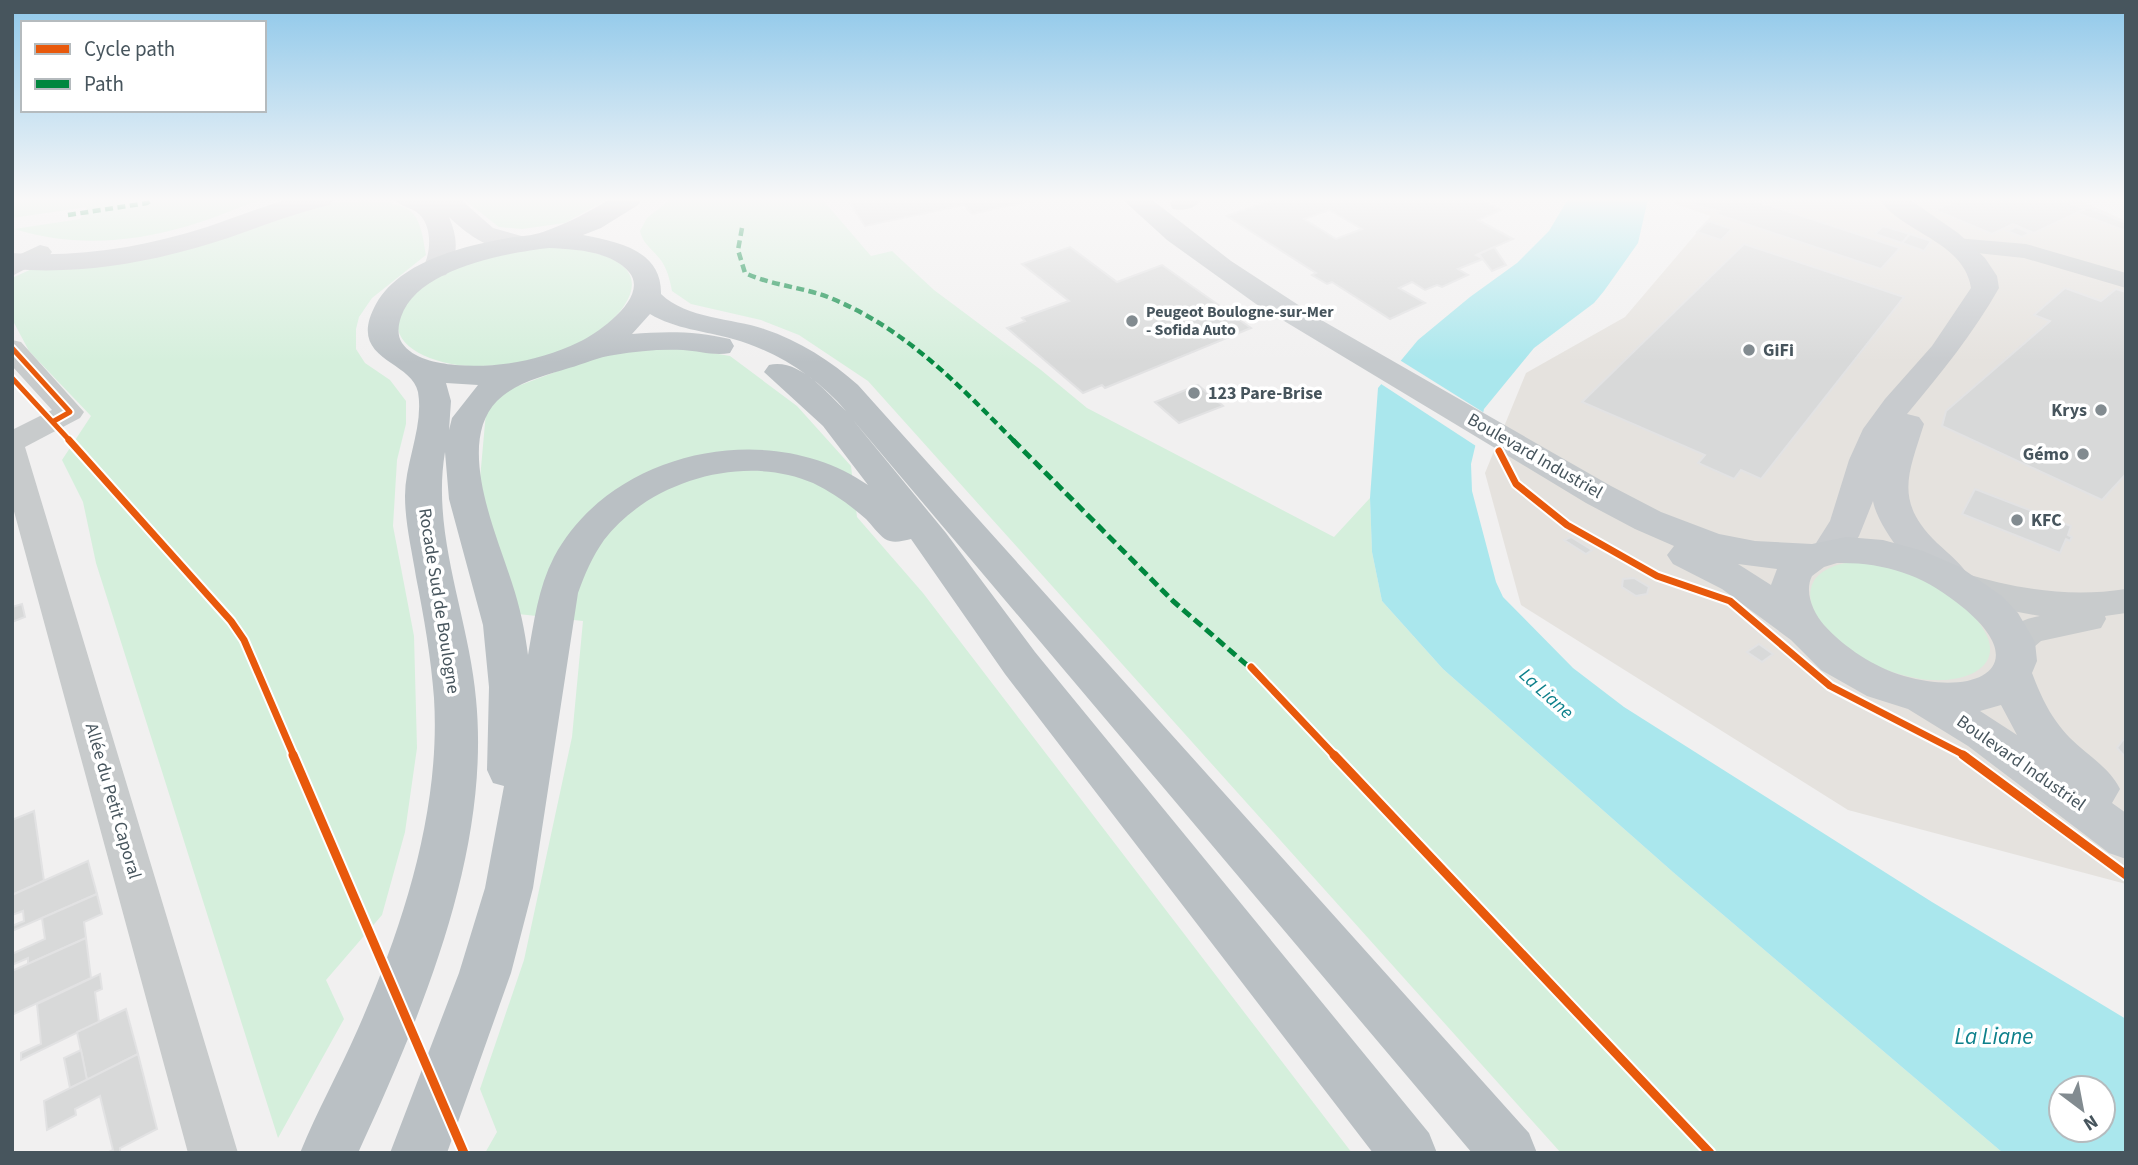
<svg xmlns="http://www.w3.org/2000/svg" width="2138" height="1165" font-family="'Source Sans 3',sans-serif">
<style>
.commercial{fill:#e5e2de}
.green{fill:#d5efdc}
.water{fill:#aae7ed;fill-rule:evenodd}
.pier{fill:#f1f0f0}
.building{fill:#d8d9d9;stroke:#e2e2e3;stroke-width:2;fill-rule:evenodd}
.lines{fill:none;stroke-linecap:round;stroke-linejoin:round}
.street{fill:#c8cbcc;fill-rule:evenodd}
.secondary{fill:#c8cbce;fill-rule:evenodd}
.primary{fill:#c5c9cc;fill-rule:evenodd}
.highway{fill:#bac0c4;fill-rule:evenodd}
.quiet-far1{stroke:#00873e;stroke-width:4.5;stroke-dasharray:8 4.5;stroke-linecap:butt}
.quiet{stroke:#00873e;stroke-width:5;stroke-dasharray:10 5;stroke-linecap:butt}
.cycleway-far2-casing{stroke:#fff;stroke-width:9}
.cycleway-far1-casing{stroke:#fff;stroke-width:11}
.cycleway-casing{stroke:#fff;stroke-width:13}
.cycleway-far2{stroke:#e8590c;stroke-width:5}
.cycleway-far1{stroke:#e8590c;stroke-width:7}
.cycleway{stroke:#e8590c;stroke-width:9}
.poi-dot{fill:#828b90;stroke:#fff;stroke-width:2.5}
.labels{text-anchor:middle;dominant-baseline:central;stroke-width:7;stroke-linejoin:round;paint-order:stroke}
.far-poi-label{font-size:16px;font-weight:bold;fill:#47555d;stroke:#fff;text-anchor:start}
.poi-label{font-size:18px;font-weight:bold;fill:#47555d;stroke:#fff;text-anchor:start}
.street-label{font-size:18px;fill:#47555d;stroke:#fff}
.water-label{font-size:19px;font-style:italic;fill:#0e808b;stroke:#fff}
.near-water-label{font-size:23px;font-style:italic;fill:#0e808b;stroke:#fff}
</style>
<rect width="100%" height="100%" fill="#f1f0f0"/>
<path class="commercial" d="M1676 199H2077L2126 221V884L1848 810 1521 605 1485 473 1526 373 1625 317 1711 216 1675 204Z"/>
<g class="green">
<path d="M12 199H264C238 207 214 219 188 226 129 243 73 247 14 229L80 219 87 207 12 218Z"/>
<path d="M463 199H608L565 223 522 229 499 227Z"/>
<path d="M671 199H822L871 256 892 251 934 290 1041 370 1087 408 1334 537 1370 498 1372 552 1382 601 1443 669 1674 873 2003 1153H1561L868 381 799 335 761 320 691 304 672 291C670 280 667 268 660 259 652 249 643 244 640 231L647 218Z"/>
<path d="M365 201C413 204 419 208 426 255L372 298 359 317 356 329V349L365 363 390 380 406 401V424L397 460 393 526 414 636 417 748 405 832 382 915 326 980 344 1019 278 1138 96 563 83 502 62 460 91 416 29 351 12 319V278L34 268 332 203Z"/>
<path d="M540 248C560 248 579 248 598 254 662 272 622 318 587 340 557 359 515 365 480 366 433 368 360 339 421 289 456 261 498 256 540 248Z"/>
<path d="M678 347 730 356 797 406 851 466 857 517 923 593 1352 1153H485L497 1132 480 1089 524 960 572 737 583 621 518 614 491 536 480 479 486 412 507 390 590 359 624 351Z"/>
<path d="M1850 562C1892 563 1930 578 1964 603 1970 607 1975 617 1980 624 2009 664 1970 682 1933 680 1902 679 1859 662 1836 640 1803 609 1796 571 1850 562Z"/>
</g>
<path class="water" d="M1568 199H1648L1638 243 1604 291 1594 303 1534 348 1484 409 1471 464 1472 491 1496 582 1503 597 1573 668 1624 707 1932 902 2126 1019V1153H2003L1674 873 1443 669 1382 601 1372 552 1370 498 1378 388 1418 340 1470 297 1517 263 1549 231ZM2061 1088H2103V1130H2061Z"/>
<path class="pier" d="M1398 359 1486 414 1479 448 1378 382Z"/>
<g class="building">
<path d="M847 199H1039L972 214 964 205 865 226Z"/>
<path d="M1274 199H1480L1501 210 1478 220 1513 239 1476 255 1483 259 1458 269 1468 275 1442 287 1437 285 1425 290 1412 282 1399 288 1425 303 1390 319 1332 282 1327 284 1312 275 1316 273 1227 216ZM1329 210 1362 229 1336 239 1304 219Z"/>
<path d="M1696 199H1761L1759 202 1900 248 1881 269 1716 214 1719 211 1694 205Z"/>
<path d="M1960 199H2060L2085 209 2034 233 2013 224 1992 234 1935 210Z"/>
<path d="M2088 207 2126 223V231L2077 213Z"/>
<path d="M1708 221 1732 229 1721 240 1697 232Z"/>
<path d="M1883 226 1910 234 1902 243 1875 234Z"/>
<path d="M2016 227 2030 233 2022 237 2007 231Z"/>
<path d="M1910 234 1931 241 1924 251 1902 243Z"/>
<path d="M1744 244 1904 297 1761 479 1741 470 1734 479 1698 463 1705 455 1582 402Z"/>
<path d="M1070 247 1117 282 1162 265 1251 328 1105 388 1102 385 1083 393 1007 328 1025 321 1022 318 1069 301 1022 264Z"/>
<path d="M1494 247 1506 265 1492 271 1479 254Z"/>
<path d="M2065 288 2101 301 2116 289 2126 292V474L2102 500 1942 426 1946 411 2050 321 2034 315Z"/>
<path d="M1198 385 1223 406 1179 423 1155 402Z"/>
<path d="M1975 489 2071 526 2068 535 2072 537 2070 541 2066 539 2060 553 1962 514Z"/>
<path d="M1571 537 1592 550 1586 554 1564 540Z"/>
<path d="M1634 578 1649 587 1647 594 1636 596 1622 587 1623 579Z"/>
<path d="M22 604 25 617 12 622V607Z"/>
<path d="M1759 644 1773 654 1762 662 1747 652Z"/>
<path d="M2126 736V758L2117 748Z"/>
<path d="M34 811 44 881 12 895V820Z"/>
<path d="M88 861 97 894 12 931V926L24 921 23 911 12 915V895Z"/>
<path d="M97 894 102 914 84 922 86 938 28 964V958L12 965V954L45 939 42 918Z"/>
<path d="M86 938 91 978 12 1015V971Z"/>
<path d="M100 974 102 989 95 992 99 1022 21 1060V1053L41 1044 37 1004Z"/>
<path d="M126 1009 138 1054 87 1080 77 1032Z"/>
<path d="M81 1050 87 1080 70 1088 64 1058Z"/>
<path d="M138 1054 157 1129 120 1148V1153H107L113 1150 100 1096 75 1109 76 1115 47 1130 44 1101Z"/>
</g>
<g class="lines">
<g class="street">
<path d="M1173 199H1202C1195 209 1184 211 1173 209L1170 204Z"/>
<path d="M1956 238 2026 244 2126 273V288L2024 258 1948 250 1944 245 1948 240Z"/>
<path d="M40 245 48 247 52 252 48 257 12 276V258Z"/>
<path d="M12 340 21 342 84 412 80 418 25 447 238 1153H188L12 504V430L52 410 12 366Z"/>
<path d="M1963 573C2018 589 2069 598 2126 589V613L2105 616 2106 619 2101 628 2041 641 2026 654 2014 658 2002 654 1996 645C2006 627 2021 619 2040 616L2002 609 1951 593 1946 585 1951 577Z"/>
</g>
<g class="secondary">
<path d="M288 199H334L330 205C295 213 262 226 228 238 158 261 86 275 12 269V253C79 258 144 247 207 227 234 218 261 207 288 199Z"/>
<path d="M395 199H460L493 228 525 237 529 243 525 249C496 256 469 236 449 217 458 238 459 256 446 275L436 277 426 275 422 269C431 255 433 227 419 214 412 207 401 208 395 199Z"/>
<path d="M1879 199H1909L1958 233 1985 258 1997 276 1999 288C1973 334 1941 373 1907 414L1919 417 1924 424C1908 475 1894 501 1937 543 1949 554 1962 564 1970 578L1965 588C1955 590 1947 593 1938 588 1916 576 1877 526 1873 501L1859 536 1843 560 1830 564 1817 560 1811 551 1830 521 1849 460 1863 429 1885 399 1932 346 1971 288C1964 241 1902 233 1879 199Z"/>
</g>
<path class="primary" d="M1122 199H1151L1231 261 1323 321 1611 486 1661 512 1719 534 1755 541 1812 544 1846 537 1883 540 1923 551 1960 567 2002 596 2018 613 2035 642 2037 661 2032 673C2042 699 2051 718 2070 738 2087 755 2109 767 2120 789L2112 803 2126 813V859L2109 853 1968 746 1908 709 1867 696 1821 670 1791 640 1722 589 1673 564 1667 555 1674 546 1635 529 1586 503 1256 304 1167 240ZM1837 563C1882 562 1921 574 1956 602 2038 664 1980 698 1904 676 1874 667 1845 648 1824 625 1813 612 1804 592 1812 576L1824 567ZM1738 564 1777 569 1771 585ZM2001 705 2017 735 1980 711Z"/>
<path class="highway" d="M610 199H642L638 205 601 228 583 235C618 242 662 250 661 294 687 319 732 318 764 329 800 341 831 361 858 385L1529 1133 1537 1153H1472L853 420 946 533 1035 652 1429 1133 1437 1153H1373L1005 674 911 539C902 541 893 544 885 539 878 534 872 525 866 519 850 505 832 492 813 483 744 453 649 481 604 540 592 557 585 574 578 593L533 888 511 973 447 1153H390L459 973 485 888 504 786 493 783 487 770 489 687 483 625 449 499 445 452C431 534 469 617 476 699 491 852 421 1016 358 1153H300C317 1111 339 1072 357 1031 402 930 441 811 434 698 431 658 424 617 416 577 412 551 405 523 405 496 405 462 424 426 418 392 411 359 345 361 376 304 400 261 464 246 508 238 519 236 532 236 543 232 566 224 589 212 610 199ZM549 248C574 249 611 251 629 272 650 297 598 333 579 342 540 361 498 368 455 365 437 363 413 359 402 343 397 335 398 326 401 317 417 269 505 253 549 248ZM650 314C675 329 705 331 733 339 776 351 817 377 846 411 826 392 799 358 769 365L764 372 823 426 868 485C770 417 611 450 554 557 538 588 534 622 528 655 525 631 520 607 512 583 497 535 455 444 497 401 516 382 544 376 569 368 584 364 598 357 614 355 637 351 660 349 683 350 699 351 714 356 730 353L734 346 730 339C697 331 665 331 632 334ZM446 383 478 385 452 418 449 430 451 401Z"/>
<g class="quiet-far1">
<path d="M68 215 147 203 153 199"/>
<path d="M742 228 738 250 745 273C771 285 801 287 828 297 905 328 958 384 1015 442"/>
</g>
<path class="quiet" d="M1013 440 1173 601 1255 672"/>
<defs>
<g id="cycleway-far2">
<path d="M12 348 70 412 54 421"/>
<path d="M12 378 71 442"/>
</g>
<g id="cycleway-far1">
<path d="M69 440 231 621 244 640 294 756"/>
<path d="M1499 451 1516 484 1567 525 1657 576 1730 601 1830 686 1966 756"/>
<path d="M1251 667 1335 756"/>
</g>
<g id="cycleway">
<path d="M293 755 464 1153"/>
<path d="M1334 755 1710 1153"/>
<path d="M1963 755 2126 875"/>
</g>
</defs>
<use href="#cycleway-far2" class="cycleway-far2-casing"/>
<use href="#cycleway-far1" class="cycleway-far1-casing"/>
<use href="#cycleway" class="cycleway-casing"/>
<use href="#cycleway-far2" class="cycleway-far2"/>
<use href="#cycleway-far1" class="cycleway-far1"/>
<use href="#cycleway" class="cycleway"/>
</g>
<linearGradient id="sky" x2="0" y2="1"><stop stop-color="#8fc8ea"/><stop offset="0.55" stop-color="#f9f8f8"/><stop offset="1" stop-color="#f9f8f8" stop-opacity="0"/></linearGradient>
<rect width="2138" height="362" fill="url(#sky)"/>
<g class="poi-dot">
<circle cx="1132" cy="321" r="7"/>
<circle cx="1749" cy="350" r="7"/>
<circle cx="1194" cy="393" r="7"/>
<circle cx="2101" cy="410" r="7"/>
<circle cx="2083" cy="454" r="7"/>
<circle cx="2017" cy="520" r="7"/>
</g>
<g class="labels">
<g class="far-poi-label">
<text x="1146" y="312">Peugeot Boulogne-sur-Mer<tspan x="1146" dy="18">- Sofida Auto</tspan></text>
</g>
<g class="poi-label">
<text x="1763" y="350">GiFi</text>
<text x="1208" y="393">123 Pare-Brise</text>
<text x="2087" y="410" text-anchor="end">Krys</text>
<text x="2069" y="454" text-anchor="end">Gémo</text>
<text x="2031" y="520">KFC</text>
</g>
<g class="street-label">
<text transform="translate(1535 456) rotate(30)">Boulevard Industriel</text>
<text transform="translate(439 601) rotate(81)">Rocade Sud de Boulogne</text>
<text transform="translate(2021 763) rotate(35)">Boulevard Industriel</text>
<text transform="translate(113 801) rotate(74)">Allée du Petit Caporal</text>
</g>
<g class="water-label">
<text transform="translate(1546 694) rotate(42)">La Liane</text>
</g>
<g class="near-water-label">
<text x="1994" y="1036">La Liane</text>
</g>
</g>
<rect width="2138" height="1165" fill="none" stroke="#47555d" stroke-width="28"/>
<rect x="21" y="21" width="245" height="91" fill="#ffffff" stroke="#b5bbbe" stroke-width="2"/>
<rect x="35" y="44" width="35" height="10" fill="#e8590c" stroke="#b5bbbe" stroke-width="2"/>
<text x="84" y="56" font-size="21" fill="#47555d">Cycle path</text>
<rect x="35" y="79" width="35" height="10" fill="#00873e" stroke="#b5bbbe" stroke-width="2"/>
<text x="84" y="91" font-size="21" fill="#47555d">Path</text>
<g transform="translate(2082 1109) rotate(148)"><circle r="33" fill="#ffffff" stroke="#b5bbbe" stroke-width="2"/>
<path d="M0-5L12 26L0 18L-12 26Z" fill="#828b90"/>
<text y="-10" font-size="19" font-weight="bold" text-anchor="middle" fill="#47555d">N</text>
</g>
</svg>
